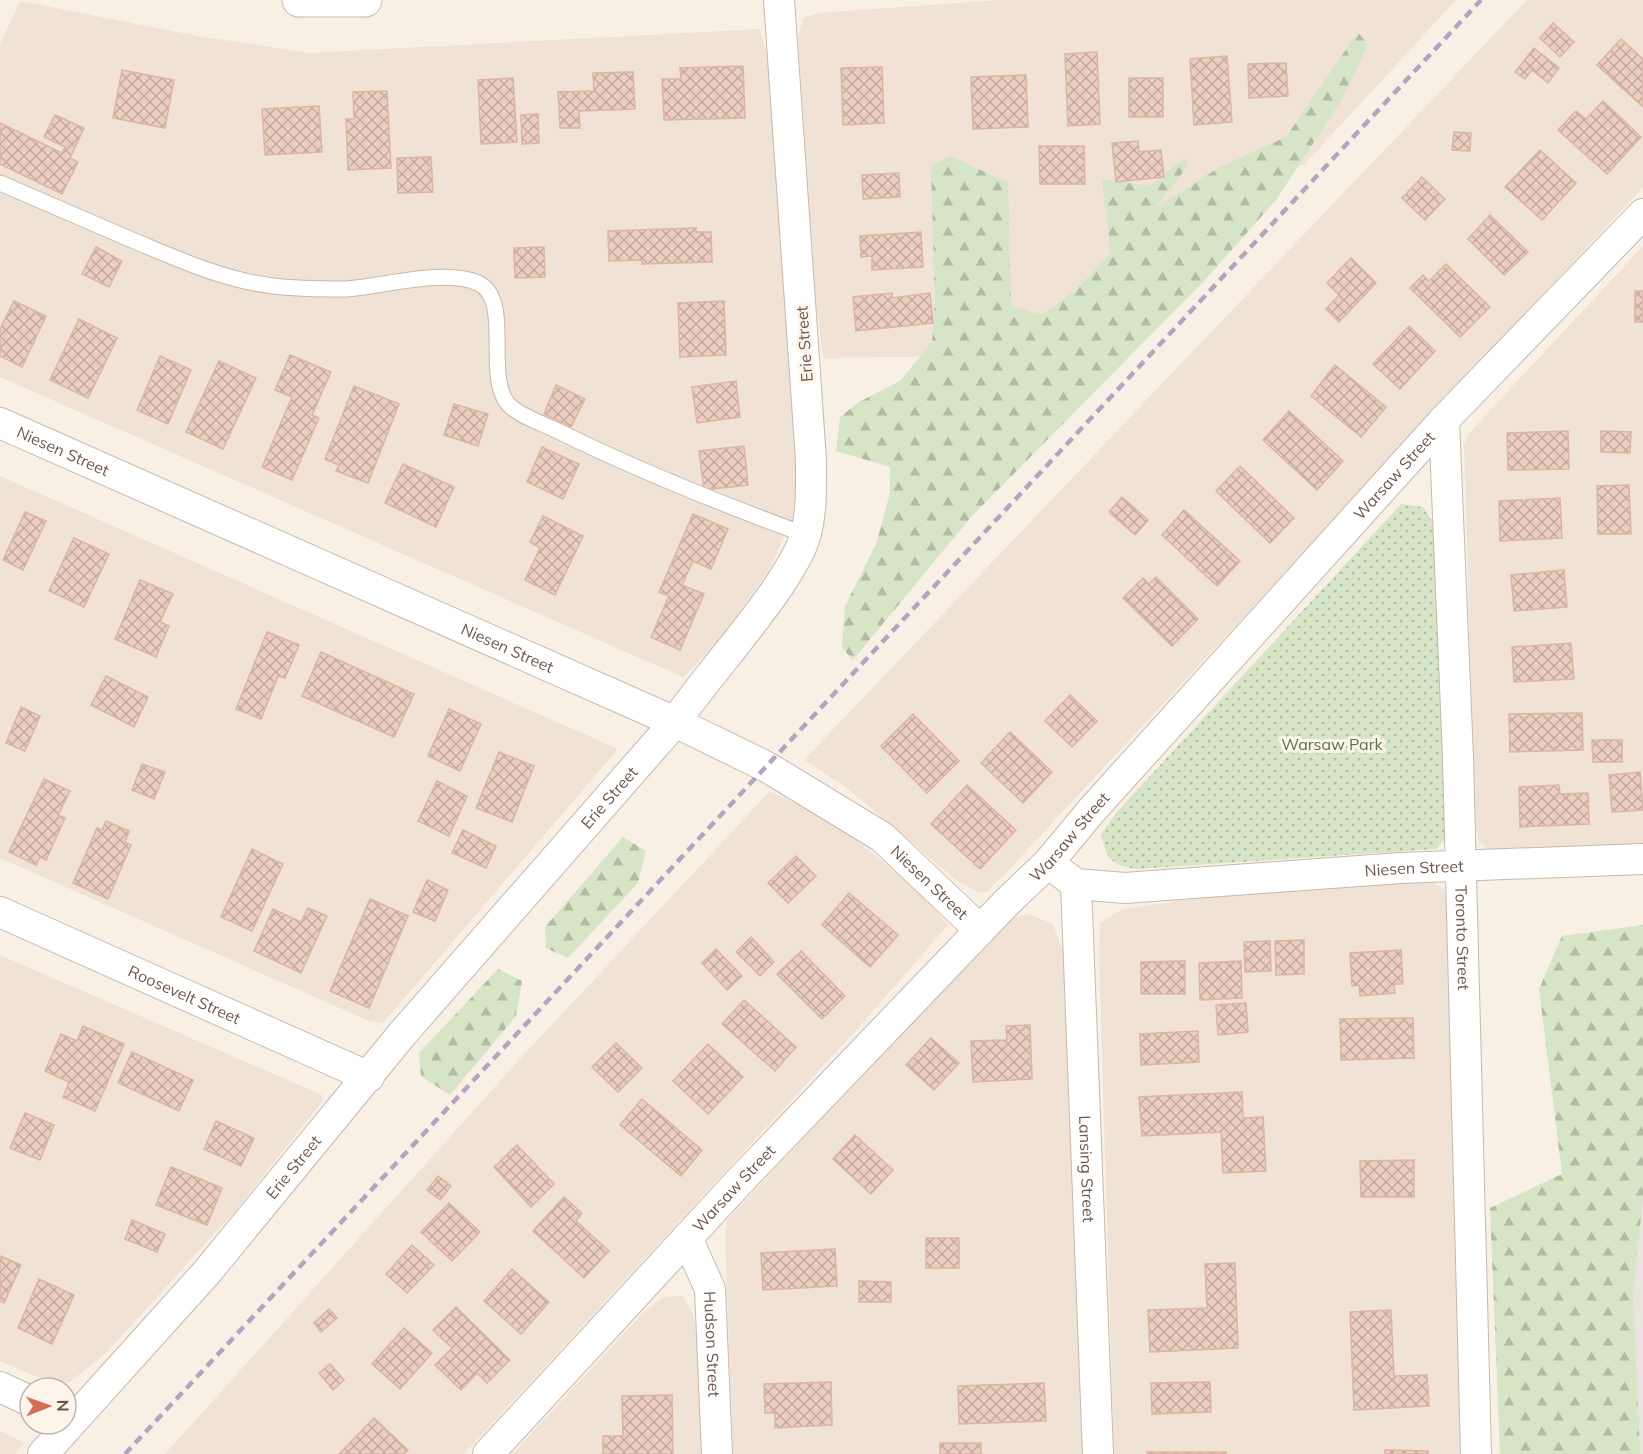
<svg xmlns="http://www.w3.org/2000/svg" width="1643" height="1454" font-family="Mulish,sans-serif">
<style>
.residential{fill:#f0e2d5}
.industrial{fill:#eae3df}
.forest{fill:url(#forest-firs)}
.park{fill:url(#park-dots)}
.building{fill:url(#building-cross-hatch);stroke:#dcb5a3;stroke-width:1.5}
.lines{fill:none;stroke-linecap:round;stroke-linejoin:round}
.service-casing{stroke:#c9b8ad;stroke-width:17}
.minor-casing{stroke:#c9b8ad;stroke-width:32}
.tertiary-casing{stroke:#c9b8ad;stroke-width:35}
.service{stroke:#fff;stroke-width:15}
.minor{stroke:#fff;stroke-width:30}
.tertiary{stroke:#fff;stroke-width:33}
.rail{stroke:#b3a5c1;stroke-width:4.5;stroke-dasharray:9 6;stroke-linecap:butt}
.labels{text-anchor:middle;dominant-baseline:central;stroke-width:6;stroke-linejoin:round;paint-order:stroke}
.street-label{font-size:16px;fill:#6f574d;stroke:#fdf5eb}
.park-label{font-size:16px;fill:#577447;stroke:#fdf5eb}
</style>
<defs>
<pattern id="forest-firs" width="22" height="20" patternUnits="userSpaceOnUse" patternTransform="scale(1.5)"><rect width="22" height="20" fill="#d5e5c6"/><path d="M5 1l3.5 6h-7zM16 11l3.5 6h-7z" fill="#b1bca3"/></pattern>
<pattern id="park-dots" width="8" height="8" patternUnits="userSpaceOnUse" patternTransform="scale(1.5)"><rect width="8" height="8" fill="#d5e5c6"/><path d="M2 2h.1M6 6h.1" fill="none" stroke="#b1bca3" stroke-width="1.8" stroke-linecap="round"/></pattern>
<pattern id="building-cross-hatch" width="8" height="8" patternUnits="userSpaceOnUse" patternTransform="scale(1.5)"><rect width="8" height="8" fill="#eccec0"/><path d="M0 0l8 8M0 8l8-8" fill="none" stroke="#c3aa9e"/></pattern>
</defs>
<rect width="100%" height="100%" fill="#f9f0e5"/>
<g class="residential">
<path d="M1000 0H1456L1304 165 1229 180 1044 355 823 358 816 302 798 38 803 18 819 13Z"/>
<path d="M1527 0H1643V187L1003 876 987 892H977L956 880 847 788 804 760Z"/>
<path d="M20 1 198 36 310 53 760 29 770 63 797 461 793 516 770 569 711 650 683 677 0 377V44Z"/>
<path d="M1643 246V845L1489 851 1479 842 1475 821 1464 445 1470 432Z"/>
<path d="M0 476 618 749 383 1023 369 1021 0 858Z"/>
<path d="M770 791 835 823 921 893 948 925 860 1026 464 1454H165L519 1060Z"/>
<path d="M1427 878 1445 890 1449 900 1465 1454H1114L1099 954 1100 923 1122 909 1228 894Z"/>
<path d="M1029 914 1053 924 1063 951 1076 1102 1089 1454H733L725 1237 727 1220 982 947 1012 918Z"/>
<path d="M0 955 322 1095V1102L235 1211 107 1352 70 1382 46 1381 0 1361Z"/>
<path d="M682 1295 693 1314 699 1353 703 1454H512L646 1310 664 1297Z"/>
<path d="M0 1431 25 1443 15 1454H0Z"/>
</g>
<path class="industrial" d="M1643 1007V1454H1622Z"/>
<g class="forest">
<path d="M1358 32 1368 45 1342 99 1276 200 1204 281 971 517 853 660 842 648 845 606 876 544 890 493V467L836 451 840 417 859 402 900 381 932 342 935 302 931 165 951 156 1008 183 1011 306 1042 315 1077 289 1111 253 1102 179 1149 186 1185 158 1187 167 1154 209 1220 167 1286 137Z"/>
<path d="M623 837 646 851 638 883 568 958 546 948 545 927Z"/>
<path d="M1643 925V1195L1633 1294 1640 1454H1500L1490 1208 1562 1174 1539 989 1562 936Z"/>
<path d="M498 969 522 981 516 1016 450 1095 421 1076 419 1053Z"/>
</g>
<path class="park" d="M1401 504 1423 507 1434 524 1448 836 1436 849 1136 869C1110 864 1107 860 1101 834L1116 813Z"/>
<g class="building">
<path d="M1553 23 1574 42 1560 57 1540 38Z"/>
<path d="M1621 39 1643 59V107L1597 65Z"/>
<path d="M1534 48 1559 68 1548 83 1532 70 1525 79 1515 72Z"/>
<path d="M1097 52 1100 124 1068 126 1065 54Z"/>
<path d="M1227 56 1232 122 1194 125 1190 59Z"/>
<path d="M1286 63 1288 96 1249 98 1248 64Z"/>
<path d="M743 66 745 118 664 120 662 79H681L680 68Z"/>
<path d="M882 67 884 123 843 125 841 68Z"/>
<path d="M122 70 174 80 165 128 113 118Z"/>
<path d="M633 72 635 109 579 111 580 128H560L558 92 594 91 593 73Z"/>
<path d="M1026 75 1028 127 973 129 971 77Z"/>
<path d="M513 78 517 142 481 144 478 80Z"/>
<rect x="1129" y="78" width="34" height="39"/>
<path d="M387 91 391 168 348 170 346 119H354L353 92Z"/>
<path d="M1603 101 1641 137 1607 174 1558 130 1576 111 1586 119Z"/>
<path d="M319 106 322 152 265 155 262 109Z"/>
<path d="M538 114 539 143 522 144 521 115Z"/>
<path d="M55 115 84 128 70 158 78 162 62 194 0 164V123L62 153 65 147 44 137Z"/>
<path d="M1454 132 1471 133 1470 151 1452 150Z"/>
<path d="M1138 141 1139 152 1161 150 1164 177 1116 182 1112 143Z"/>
<path d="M1039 146H1084L1085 184H1040Z"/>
<path d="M1540 150 1576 183 1542 220 1505 187Z"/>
<path d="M431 157 433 192 398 193 397 158Z"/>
<path d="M899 173 900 197 863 199 862 175Z"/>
<path d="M1422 177 1445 199 1425 220 1402 198Z"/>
<path d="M1490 215 1528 252 1504 275 1468 239Z"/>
<path d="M696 228V232H711L712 262 642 264V260L609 261 608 231Z"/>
<path d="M921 232 923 267 872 270V256L861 257 860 236Z"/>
<path d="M96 247 122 261 109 287 82 274Z"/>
<path d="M544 247 545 277 515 278 514 248Z"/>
<path d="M1351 258 1376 283 1339 322 1326 309 1339 295 1327 283Z"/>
<path d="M1446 264 1490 307 1460 337 1410 288 1423 275 1429 281Z"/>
<rect x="1635" y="291" width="8" height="31"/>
<path d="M892 293V298L930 293 933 323 856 331 853 297Z"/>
<path d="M14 301 46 316 22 367 0 356V329Z"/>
<path d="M724 301 726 355 680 357 678 303Z"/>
<path d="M79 319 117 338 88 398 50 380Z"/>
<path d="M1409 326 1435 351 1400 389 1373 364Z"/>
<path d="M290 355 331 372 312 415 319 418 292 480 262 467 292 397 275 390Z"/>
<path d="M160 356 191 370 168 424 137 410Z"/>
<path d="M219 361 256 378 223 449 186 432Z"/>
<path d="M1335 365 1386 407 1361 437 1311 396Z"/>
<path d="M736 381 740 417 697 423 692 387Z"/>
<path d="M556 385 585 399 571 427 544 414Z"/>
<path d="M354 386 399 404 368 483 336 471 339 465 325 459Z"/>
<path d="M454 404 488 414 478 446 444 435Z"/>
<path d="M1289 411 1343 461 1317 490 1263 440Z"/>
<path d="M1568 431 1569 469 1508 470 1507 433Z"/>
<path d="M1601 431 1631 432 1630 453 1601 452Z"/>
<path d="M744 446 748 485 704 490 699 451Z"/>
<path d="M542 447 579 464 563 499 527 482Z"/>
<path d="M403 464 454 487 436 527 385 503Z"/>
<path d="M1240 466 1294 518 1270 543 1216 491Z"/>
<path d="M1629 485 1631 534H1598L1597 486Z"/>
<path d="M1122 497 1148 520 1135 535 1109 512Z"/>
<path d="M1560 498 1562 538 1500 541 1499 501Z"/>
<path d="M1184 510 1240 561 1217 586 1162 535Z"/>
<path d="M25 512 46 521 23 570 3 560Z"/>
<path d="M693 514 728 529 711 569 693 561 682 585 704 594 680 650 651 637 669 596 659 592Z"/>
<path d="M543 516 583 536 555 595 525 580 540 548 530 542Z"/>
<path d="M74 538 109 554 84 607 49 591Z"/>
<path d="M1564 570 1567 607 1514 611 1511 575Z"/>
<path d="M1156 577 1198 619 1172 646 1123 598 1143 578 1149 584Z"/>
<path d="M140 580 173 594 160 622 169 626 156 657 115 639Z"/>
<path d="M267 632 299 645 285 678 278 676 261 719 236 709Z"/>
<path d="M1571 643 1574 679 1514 682 1512 647Z"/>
<path d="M321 652 414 694 394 737 302 696Z"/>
<path d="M106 676 148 697 134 727 91 705Z"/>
<path d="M1070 695 1097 721 1072 747 1045 721Z"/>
<path d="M21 707 40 716 25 751 6 743Z"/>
<path d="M449 709 481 724 460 771 428 756Z"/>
<path d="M1582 713 1583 750 1510 752 1509 714Z"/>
<path d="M913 714 959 761 927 793 881 746Z"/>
<path d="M1010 732 1052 772 1023 803 981 763Z"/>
<path d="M1592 740H1622V762H1593Z"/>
<path d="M499 752 534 766 512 822 476 808Z"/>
<path d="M142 764 165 772 154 799 132 790Z"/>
<path d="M1640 772 1643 810 1612 812 1609 775Z"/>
<path d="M44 779 70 791 58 815 65 818 46 860 40 857 36 865 9 852Z"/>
<path d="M437 781 467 796 449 836 418 821Z"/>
<path d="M967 785 1016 830 980 869 931 824Z"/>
<path d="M1559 785 1560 794 1588 793 1589 824 1520 827 1519 787Z"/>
<path d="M106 821 129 831 125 842 131 845 108 899 73 883 97 828 102 830Z"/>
<path d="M463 830 496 846 486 868 452 853Z"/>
<path d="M252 849 283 864 252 931 221 917Z"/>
<path d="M796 856 816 876 788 903 768 883Z"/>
<path d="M427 880 448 890 435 921 413 912Z"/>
<path d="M849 893 898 935 870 967 822 925Z"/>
<path d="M370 899 408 916 369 1008 330 991Z"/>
<path d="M308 908 327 916 301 973 254 951 273 909 301 922Z"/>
<path d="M751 937 774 962 760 976 736 952Z"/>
<path d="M1304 940V974L1276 975 1275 941Z"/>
<path d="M1270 941 1271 971 1245 972 1244 942Z"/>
<path d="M716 949 742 976 727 990 702 963Z"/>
<path d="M1401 950 1403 984H1394L1395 993 1360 996 1359 985 1352 986 1350 953Z"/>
<path d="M801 951 845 996 822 1019 777 974Z"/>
<path d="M1185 961V994H1141V962Z"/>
<path d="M1241 961 1242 998 1200 1000 1199 963Z"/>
<path d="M744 1000 796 1047 775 1071 722 1024Z"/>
<path d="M1246 1003 1248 1032 1218 1035 1216 1005Z"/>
<path d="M1413 1018 1414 1058 1341 1060 1340 1019Z"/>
<path d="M1030 1025 1032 1079 973 1082 971 1041 1007 1040 1006 1026Z"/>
<path d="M83 1026 124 1044 95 1111 63 1097 69 1082 45 1071 61 1034 77 1041Z"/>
<path d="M1198 1031 1199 1062 1141 1065 1140 1034Z"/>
<path d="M931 1038 959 1063 934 1090 906 1065Z"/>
<path d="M616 1043 642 1068 618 1092 592 1067Z"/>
<path d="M708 1044 743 1077 708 1114 673 1081Z"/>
<path d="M132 1052 193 1080 179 1111 118 1083Z"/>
<path d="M1242 1092 1243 1118 1263 1117 1266 1171 1223 1173 1221 1132 1142 1136 1139 1097Z"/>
<path d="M642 1099 702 1150 681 1176 620 1125Z"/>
<path d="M25 1113 54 1125 40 1160 10 1148Z"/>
<path d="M216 1121 254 1138 241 1166 204 1149Z"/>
<path d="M855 1135 893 1170 871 1194 833 1159Z"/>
<path d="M517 1145 554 1184 531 1207 494 1167Z"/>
<path d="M1414 1160V1197H1361L1360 1161Z"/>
<path d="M171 1167 222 1188 207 1225 156 1205Z"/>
<path d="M438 1176 451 1186 440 1200 427 1190Z"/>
<path d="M564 1197 582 1213 576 1221 609 1251 584 1278 533 1231Z"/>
<path d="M449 1203 480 1232 452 1261 421 1232Z"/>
<path d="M132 1220 165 1234 157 1252 125 1239Z"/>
<rect x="926" y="1238" width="33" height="30"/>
<path d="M412 1245 434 1265 407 1293 386 1274Z"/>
<path d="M835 1249 837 1286 763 1290 761 1253Z"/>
<path d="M0 1256 21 1265 4 1303 0 1301Z"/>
<path d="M1235 1263 1238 1348 1150 1352 1148 1310 1207 1308 1205 1264Z"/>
<path d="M512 1269 549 1302 521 1334 484 1301Z"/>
<path d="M39 1279 74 1295 52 1344 18 1328Z"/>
<path d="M859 1281 891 1282V1302H859Z"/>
<path d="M456 1307 510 1360 487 1383 477 1373 461 1390 435 1365 452 1348 433 1330Z"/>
<path d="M329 1309 337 1318 321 1332 314 1323Z"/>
<path d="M1391 1310 1394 1376 1427 1375 1429 1406 1354 1410 1350 1312Z"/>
<path d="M404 1328 432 1353 400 1389 372 1364Z"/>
<path d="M330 1364 344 1380 333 1390 319 1373Z"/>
<path d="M831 1382 832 1425 775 1428V1413H765L764 1384Z"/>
<path d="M1210 1382 1211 1412 1152 1414 1151 1383Z"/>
<path d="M1044 1383 1046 1421 959 1424 958 1386Z"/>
<path d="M672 1395 673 1454H603V1436H623L622 1396Z"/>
<path d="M374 1418 408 1450 404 1454H339Z"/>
<rect x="940" y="1443" width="41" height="11"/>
<path d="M1385 1450 1428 1451V1454H1385Z"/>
<rect x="1147" y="1452" width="79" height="2"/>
</g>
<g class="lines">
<defs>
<path id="service" d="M0 183C44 202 88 221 132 240 178 259 223 280 273 286 296 289 321 289 345 289 382 287 443 268 478 283 513 299 484 375 508 404 519 416 544 424 558 431 639 471 722 504 806 535"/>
<g id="minor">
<path id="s1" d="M1444 420 1458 758 1476 1454"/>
<path id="s2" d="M0 423 675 722 767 767 882 837 980 930"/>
<path id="s3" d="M1048 863 1076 884 1125 888 1400 868 1643 859"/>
<path id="s4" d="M1076 884 1098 1454"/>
<path id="s5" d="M0 912 369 1077"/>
<path id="s6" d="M687 1238 710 1289 717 1454"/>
<path d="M0 1387 30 1401"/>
<path id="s7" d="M43 1454 207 1272 403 1033 675 722C707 677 744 636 776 590 787 573 801 553 806 533 812 510 811 484 811 460L779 0"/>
<path id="s8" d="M488 1454 737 1184 1006 903 1048 863 1092 810 1444 420 1643 214"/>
</g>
<path id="tertiary" d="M299 0H365"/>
</defs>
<use href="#service" class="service-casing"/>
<use href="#minor" class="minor-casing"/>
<use href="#tertiary" class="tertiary-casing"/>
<use href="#service" class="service"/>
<use href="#minor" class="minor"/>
<use href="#tertiary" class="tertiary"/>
<path class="rail" d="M125 1454 1481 0"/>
</g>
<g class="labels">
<g class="street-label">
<text transform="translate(804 344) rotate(-94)">Erie Street</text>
<text stroke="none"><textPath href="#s2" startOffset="69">Niesen Street</textPath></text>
<text stroke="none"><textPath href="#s8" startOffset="1334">Warsaw Street</textPath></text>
<text stroke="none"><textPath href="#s2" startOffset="555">Niesen Street</textPath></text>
<text stroke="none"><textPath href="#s7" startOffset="867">Erie Street</textPath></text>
<text stroke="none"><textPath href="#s8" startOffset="848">Warsaw Street</textPath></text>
<text stroke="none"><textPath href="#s3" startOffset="374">Niesen Street</textPath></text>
<text stroke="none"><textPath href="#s2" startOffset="1041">Niesen Street</textPath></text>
<text stroke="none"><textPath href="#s1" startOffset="518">Toronto Street</textPath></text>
<text stroke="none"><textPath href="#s5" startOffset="202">Roosevelt Street</textPath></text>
<text stroke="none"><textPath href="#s7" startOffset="381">Erie Street</textPath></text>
<text stroke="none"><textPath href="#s4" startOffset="285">Lansing Street</textPath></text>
<text stroke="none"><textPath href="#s8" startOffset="362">Warsaw Street</textPath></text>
<text stroke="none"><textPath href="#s6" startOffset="111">Hudson Street</textPath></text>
</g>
<g class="park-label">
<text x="1332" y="744">Warsaw Park</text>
</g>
</g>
<g transform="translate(48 1406) rotate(89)"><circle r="28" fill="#fdf5eb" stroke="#c4b6ac" stroke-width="1.5"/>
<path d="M0-4.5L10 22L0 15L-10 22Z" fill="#d56c58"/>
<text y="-9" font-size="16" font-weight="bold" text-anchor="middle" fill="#6f574d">N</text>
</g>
</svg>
